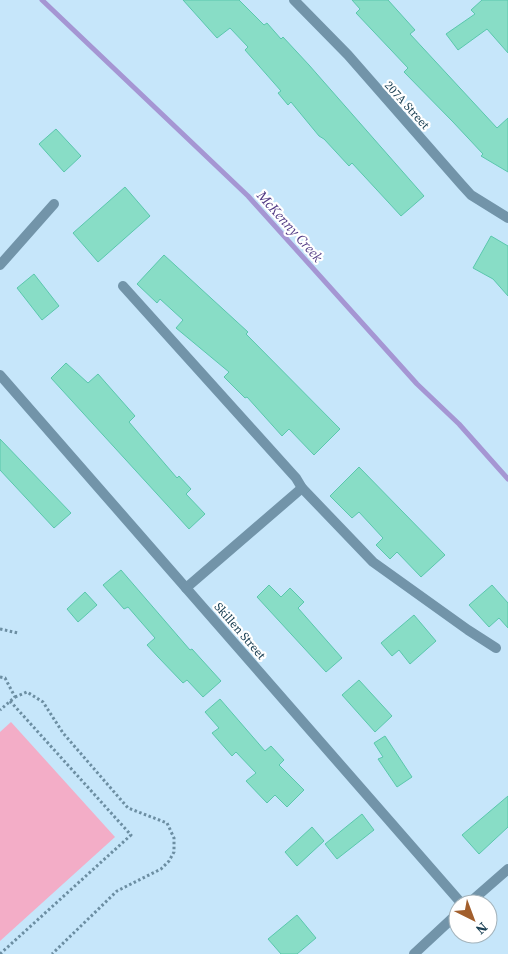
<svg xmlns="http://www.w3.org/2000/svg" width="508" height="954" font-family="'Source Serif 4',serif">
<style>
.green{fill:#f3adc7}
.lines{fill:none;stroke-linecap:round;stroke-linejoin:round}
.stream{stroke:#a596d3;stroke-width:5}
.building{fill:#88ddc6;stroke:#5ac7ad}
.path{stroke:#6c8ea2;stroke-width:3;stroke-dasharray:2.5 2.5;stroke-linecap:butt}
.minor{stroke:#7294a9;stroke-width:10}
.tertiary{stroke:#7294a9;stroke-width:10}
.labels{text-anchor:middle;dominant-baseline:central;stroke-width:4.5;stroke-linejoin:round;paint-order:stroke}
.street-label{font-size:12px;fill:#1b4054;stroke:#fff}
.water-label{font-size:14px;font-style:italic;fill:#513a84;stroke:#fff}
</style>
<rect width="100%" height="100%" fill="#c6e6fa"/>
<path class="green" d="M11 722 115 837 0 941V732Z"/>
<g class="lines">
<path class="stream" d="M42 0 248 196 417 384 459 424 508 479"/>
</g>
<g class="building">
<path d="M183 0H239L264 25 267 23 281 39 283 37 309 65 424 196 401 216 352 163 349 166 324 139 319 136 291 102 288 105 278 93 281 91 245 50 248 47 230 28 217 38Z"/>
<path d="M352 0H388L415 30 410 34 497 128 508 118V172L481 156 483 154 453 122 404 72 408 68 356 13 360 9Z"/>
<path d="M482 0H508V53L487 29 458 50 446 34 475 14 471 10Z"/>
<path d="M56 129 81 156 64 172 39 144Z"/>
<path d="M125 187 150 216 98 262 73 233Z"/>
<path d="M491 236 508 246V296L493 279 473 268Z"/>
<path d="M164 255 248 332 246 334 340 429 314 455 289 429 282 436 247 397 245 398 224 377 229 372 176 328 183 320 160 299 157 303 137 284Z"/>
<path d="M34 274 59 306 42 320 17 288Z"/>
<path d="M66 363 88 383 98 374 135 416 129 422 177 478 179 476 191 489 186 494 205 514 189 529 51 378Z"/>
<path d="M0 439 71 513 54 528 0 470Z"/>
<path d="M359 467 445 555 421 577 397 552 390 559 376 545 383 538 359 512 352 518 330 496Z"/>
<path d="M121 570 190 650 192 649 221 681 203 697 187 680 183 683 158 657 147 645 155 638 128 607 124 609 103 585Z"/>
<path d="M269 585 281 597 290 588 304 602 298 608 342 658 326 672 257 597Z"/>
<path d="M492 585 508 603V628L499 618 489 627 469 605Z"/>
<path d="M85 592 97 605 78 622 67 609Z"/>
<path d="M414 615 436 641 410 664 399 650 392 656 381 643Z"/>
<path d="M359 680 392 716 375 732 342 695Z"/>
<path d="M220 699 265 751 271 746 284 760 279 765 304 790 287 807 275 795 267 803 246 781 256 773 236 752 232 756 212 733 219 728 205 712Z"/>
<path d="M385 736 412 777 397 787 378 759 383 757 374 743Z"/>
<path d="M508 796V827L479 854 462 835Z"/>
<path d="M362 814 374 830 337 859 325 844Z"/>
<path d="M312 827 324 841 297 866 285 852Z"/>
<path d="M297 915 316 938 297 954H281L268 939Z"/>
</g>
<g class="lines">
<g class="path">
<path d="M0 629 18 633"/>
<path d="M0 677 5 678 15 697 0 710"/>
<path d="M15 697 27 692 43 702 63 733 128 808 167 823 174 838V852L169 861 161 869 117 891 52 954"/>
<path d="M0 954 131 835 10 701"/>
</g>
<g class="minor">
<path d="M294 0 348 55 461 184 471 195 508 218"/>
<path d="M0 265 54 204"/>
<path d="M123 286 296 478 302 488 373 562 468 630 496 648"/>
<path d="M0 375 462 904"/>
<path d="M186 588 302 488"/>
</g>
<g class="tertiary">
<path d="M468 904 508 869"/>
<path d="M414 954 458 913"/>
</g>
</g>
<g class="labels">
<g class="street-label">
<text transform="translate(407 105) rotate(48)">207A Street</text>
<text transform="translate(240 631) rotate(49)">Skillen Street</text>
</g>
<g class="water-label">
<text transform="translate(290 226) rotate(48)">McKenny Creek</text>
</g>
</g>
<g transform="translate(473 919) rotate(138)"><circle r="24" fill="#ffffff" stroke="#a4b3bb"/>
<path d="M0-4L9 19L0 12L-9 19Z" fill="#a25f2d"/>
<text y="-8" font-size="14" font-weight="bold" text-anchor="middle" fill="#1b4054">N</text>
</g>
</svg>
